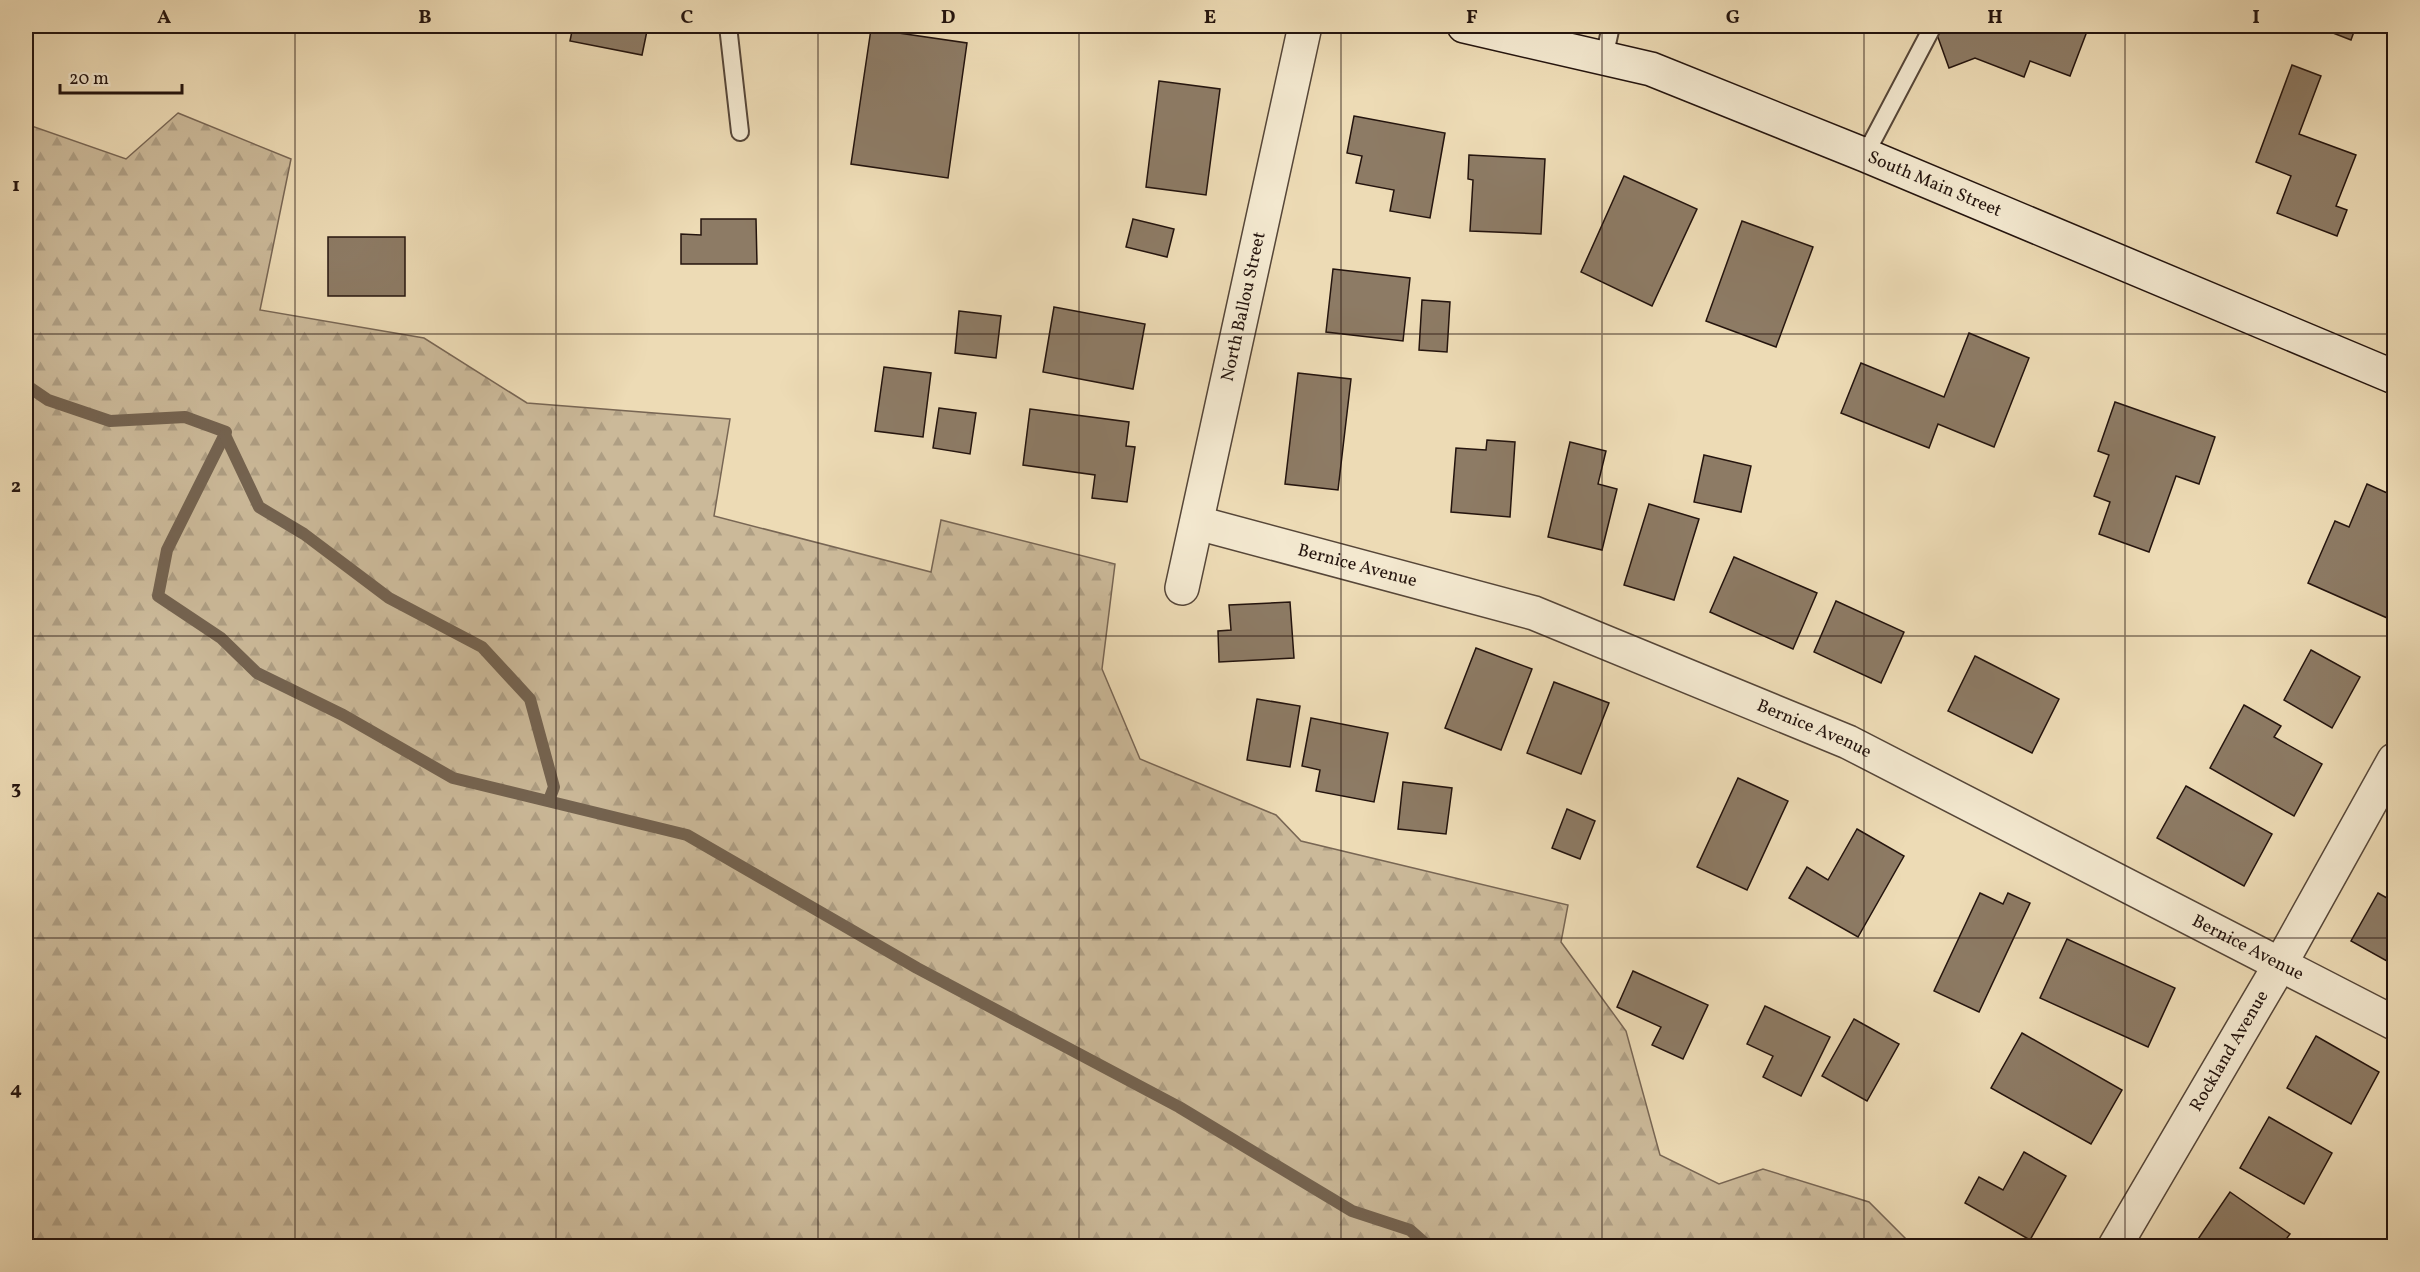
<svg xmlns="http://www.w3.org/2000/svg" width="2420" height="1272" font-family="Vollkorn,serif">
<style>
.forest{fill:url(#forest-firs);stroke:#786654;stroke-width:1.5}
.lines{fill:none;stroke-linecap:round;stroke-linejoin:round}
.stream{stroke:#746350;stroke-width:12}
.building{fill:#8d7b65;stroke:#24140e;stroke-width:1.5}
.service-casing{stroke:#564638;stroke-width:20}
.minor-casing{stroke:#564638;stroke-width:36}
.secondary-casing{stroke:#24140e;stroke-width:36}
.service{stroke:#f3e8cf;stroke-width:16}
.minor{stroke:#f3e8cf;stroke-width:33}
.secondary{stroke:#f3e8cf;stroke-width:33}
.grid{fill:none;stroke:#24140e;stroke-width:1.5;stroke-opacity:0.55}
.labels{text-anchor:middle;dominant-baseline:central;stroke-width:5;stroke-linejoin:round;paint-order:stroke}
.street-label{font-size:18px;fill:#24140e;stroke:#f3e8cf}
.neatline{fill:none;stroke:#24140e;stroke-width:2}
.grid-label{font-size:20px;text-anchor:middle;font-weight:bold;fill:#24140e}
</style>
<defs>
<pattern id="forest-firs" width="22" height="20" patternUnits="userSpaceOnUse" patternTransform="scale(1.5)"><rect width="22" height="20" fill="#cbb999"/><path d="M5 1l3.5 6h-7zM16 11l3.5 6h-7z" fill="#ae9e83"/></pattern>
</defs>
<rect width="100%" height="100%" fill="#eddbb5"/>
<filter id="stains"><feTurbulence type="fractalNoise" baseFrequency=".00333" numOctaves="4"/><feColorMatrix values="0 0 0 0 .2 0 0 0 0 .09 0 0 0 0 .02 0 0 0 .5 -.17"/></filter>
<radialGradient id="worn" r=".72"><stop offset=".6" stop-color="#630" stop-opacity="0"/><stop offset="1" stop-color="#630" stop-opacity=".3"/></radialGradient>
<path class="forest" d="M178 113 291 159 260 310 424 338 527 403 730 419 714 516 931 572 941 520 1115 564 1102 669 1140 759 1276 815 1301 841 1568 905 1561 942 1626 1031 1660 1155 1719 1184 1763 1169 1869 1202 1913 1246H26V124L126 159Z"/>
<g class="lines">
<g class="stream">
<path d="M26 385 48 400 110 421 185 417 226 432 167 550 158 596 221 638 257 673 343 715 453 778 687 835 917 968 1179 1107 1352 1211 1410 1230 1428 1246"/>
<path d="M225 435 259 507 304 534 389 598 482 647 530 699 554 787 549 800"/>
</g>
</g>
<g class="building">
<path d="M573 26H648L642 55 570 41Z"/>
<path d="M1944 26H2089L2070 76 2030 61 2024 77 1975 58 1949 68 1935 29Z"/>
<path d="M2315 26H2356L2351 40Z"/>
<path d="M871 29 967 43 948 178 851 164Z"/>
<path d="M2292 65 2321 76 2299 134 2356 155 2336 206 2347 210 2337 236 2277 213 2291 176 2256 162Z"/>
<path d="M1159 81 1220 89 1206 195 1146 187Z"/>
<path d="M1354 116 1445 133 1430 218 1390 211 1394 190 1356 183 1362 156 1347 153Z"/>
<path d="M1469 155 1545 159 1541 234 1470 231 1473 180 1468 179Z"/>
<path d="M1624 176 1697 209 1652 306 1581 272Z"/>
<path d="M701 219H756L757 264H681V234L701 235Z"/>
<path d="M1133 219 1174 229 1167 257 1126 247Z"/>
<path d="M1742 221 1813 247 1776 347 1706 321Z"/>
<rect x="328" y="237" width="77" height="59"/>
<path d="M1333 269 1410 278 1403 341 1326 332Z"/>
<path d="M1422 300 1450 302 1447 352 1419 350Z"/>
<path d="M1054 307 1145 324 1133 389 1043 372Z"/>
<path d="M959 311 1001 316 996 358 955 353Z"/>
<path d="M1969 333 2029 358 1994 447 1938 424 1929 448 1841 413 1861 363 1944 397Z"/>
<path d="M884 367 931 373 923 437 875 431Z"/>
<path d="M1298 373 1351 379 1338 490 1285 484Z"/>
<path d="M2115 402 2215 437 2199 484 2176 476 2149 552 2099 534 2110 502 2094 496 2109 455 2098 451Z"/>
<path d="M939 408 976 413 970 454 933 448Z"/>
<path d="M1030 409 1129 422 1126 446 1135 447 1127 502 1092 498 1095 475 1023 465Z"/>
<path d="M1487 440 1515 442 1510 517 1451 512 1456 448 1486 450Z"/>
<path d="M1570 442 1606 451 1598 484 1617 489 1602 550 1548 537Z"/>
<path d="M1704 455 1751 466 1741 512 1694 502Z"/>
<path d="M2367 484 2394 496V621L2308 583 2335 521 2349 527Z"/>
<path d="M1649 504 1699 519 1674 600 1624 585Z"/>
<path d="M1734 557 1817 593 1793 649 1710 612Z"/>
<path d="M1836 601 1904 632 1881 683 1814 652Z"/>
<path d="M1290 602 1294 658 1219 662 1218 631 1231 630 1229 605Z"/>
<path d="M1476 648 1532 669 1501 750 1445 728Z"/>
<path d="M2311 650 2360 677 2332 728 2284 700Z"/>
<path d="M1975 656 2059 699 2032 753 1948 711Z"/>
<path d="M1554 682 1609 703 1581 774 1527 753Z"/>
<path d="M1257 699 1300 706 1290 767 1247 760Z"/>
<path d="M2244 705 2281 726 2274 737 2322 764 2294 816 2210 768Z"/>
<path d="M1311 718 1388 733 1374 802 1316 791 1320 770 1302 766Z"/>
<path d="M1738 778 1788 801 1747 890 1697 867Z"/>
<path d="M1403 782 1452 788 1446 834 1398 829Z"/>
<path d="M2186 786 2272 834 2244 886 2157 838Z"/>
<path d="M1567 809 1595 821 1580 859 1552 848Z"/>
<path d="M1857 829 1904 856 1858 937 1789 898 1807 867 1828 880Z"/>
<path d="M1980 893 2003 904 2008 893 2030 903 1979 1012 1934 991Z"/>
<path d="M2378 893 2394 902V965L2351 941Z"/>
<path d="M2067 939 2175 988 2148 1047 2040 998Z"/>
<path d="M1633 971 1708 1005 1683 1059 1652 1045 1661 1027 1617 1007Z"/>
<path d="M1765 1006 1830 1037 1801 1096 1763 1077 1773 1056 1747 1044Z"/>
<path d="M1854 1019 1899 1044 1867 1101 1822 1076Z"/>
<path d="M2022 1033 2122 1090 2091 1144 1991 1088Z"/>
<path d="M2316 1036 2379 1072 2351 1124 2287 1088Z"/>
<path d="M2269 1117 2332 1153 2304 1204 2240 1168Z"/>
<path d="M2024 1152 2066 1176 2030 1240 1965 1203 1979 1177 2003 1190Z"/>
<path d="M2230 1192 2290 1234 2281 1246H2201L2196 1242Z"/>
</g>
<g class="lines">
<defs>
<g id="service">
<path d="M728 26 740 132"/>
<path d="M1604 58 1611 26"/>
<path d="M1865 155 1933 26"/>
</g>
<g id="minor">
<path id="s1" d="M1198 523 1534 613 1848 742 2394 1023"/>
<path id="s2" d="M1182 588 1305 26"/>
<path id="s3" d="M2115 1246 2281 963 2394 760"/>
</g>
<g id="secondary">
<path id="s4" d="M1464 26 1651 69 1865 155 2394 377"/>
</g>
</defs>
<use href="#service" class="service-casing"/>
<use href="#minor" class="minor-casing"/>
<use href="#secondary" class="secondary-casing"/>
<use href="#service" class="service"/>
<use href="#minor" class="minor"/>
<use href="#secondary" class="secondary"/>
</g>
<path class="grid" d="M295 26V1246M556 26V1246M818 26V1246M1079 26V1246M1341 26V1246M1602 26V1246M1864 26V1246M2125 26V1246M26 334H2394M26 636H2394M26 938H2394"/>
<g class="labels">
<g class="street-label">
<text stroke="none"><textPath href="#s4" startOffset="498">South Main Street</textPath></text>
<text stroke="none"><textPath href="#s2" startOffset="288">North Ballou Street</textPath></text>
<text stroke="none"><textPath href="#s1" startOffset="165">Bernice Avenue</textPath></text>
<text stroke="none"><textPath href="#s1" startOffset="651">Bernice Avenue</textPath></text>
<text stroke="none"><textPath href="#s1" startOffset="1137">Bernice Avenue</textPath></text>
<text stroke="none"><textPath href="#s3" startOffset="226">Rockland Avenue</textPath></text>
</g>
</g>
<rect width="2420" height="1272" fill="none" stroke="#eddbb5" stroke-width="66"/>
<path d="M60 84v9h122v-9" fill="none" stroke="#24140e" stroke-width="3"/>
<text x="69" y="84" font-size="18" fill="#24140e" stroke="#f3e8cf" stroke-width="4.5" paint-order="stroke">20 m</text>
<rect x="33" y="33" width="2354" height="1206" class="neatline"/>
<g class="grid-label">
<text x="164" y="23">A</text>
<text x="425" y="23">B</text>
<text x="687" y="23">C</text>
<text x="948" y="23">D</text>
<text x="1210" y="23">E</text>
<text x="1472" y="23">F</text>
<text x="1733" y="23">G</text>
<text x="1995" y="23">H</text>
<text x="2256" y="23">I</text>
<text x="16" y="191">1</text>
<text x="16" y="492">2</text>
<text x="16" y="794">3</text>
<text x="16" y="1095">4</text>
</g>
<rect width="100%" height="100%" filter="url(#stains)"/>
<rect width="100%" height="100%" fill="url(#worn)"/>
</svg>
